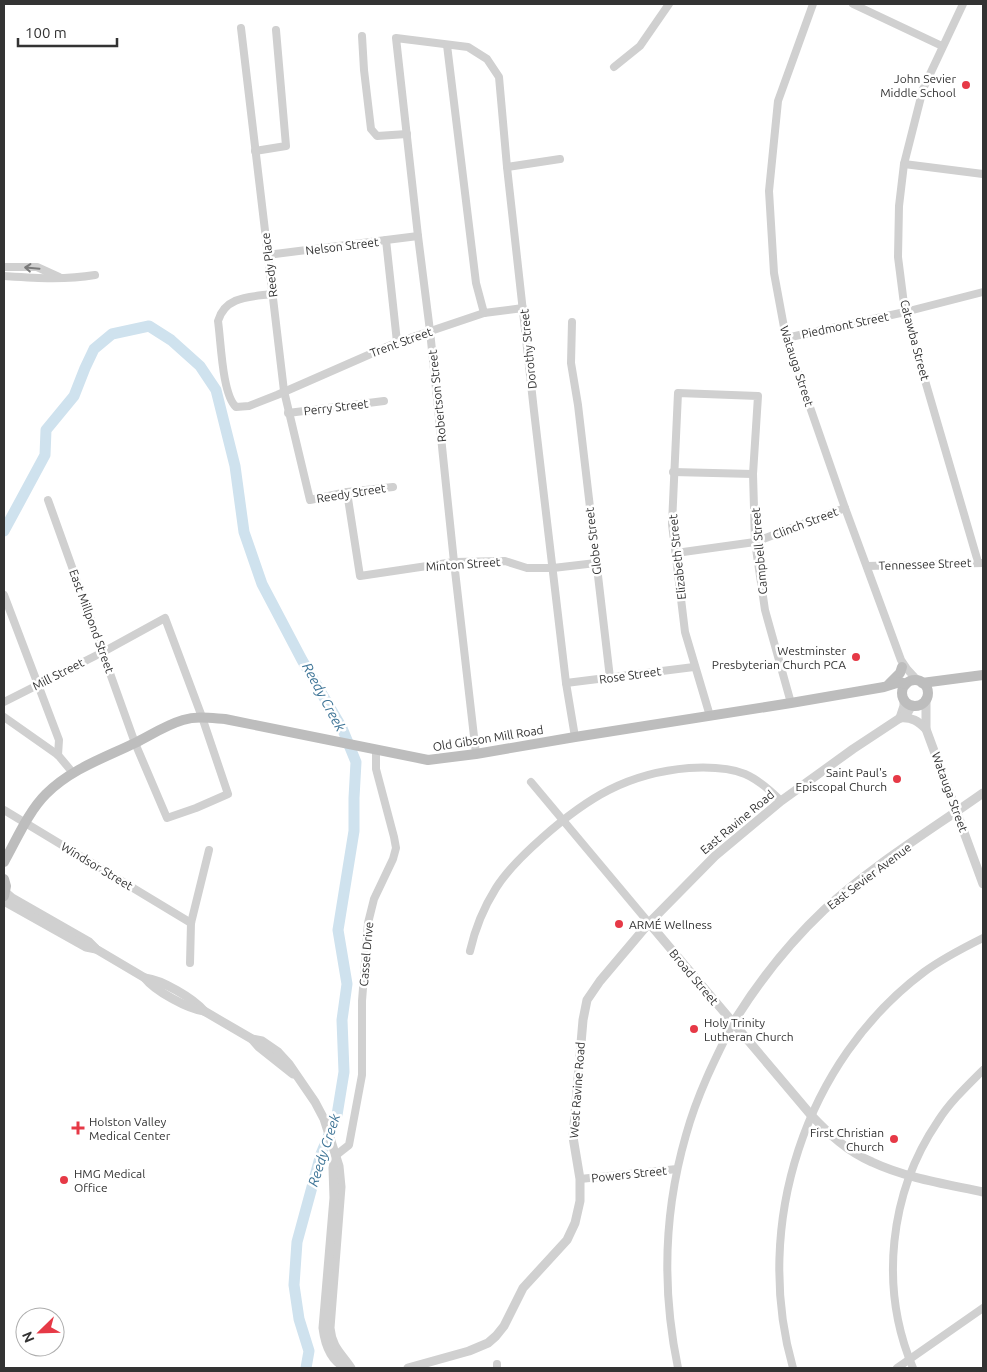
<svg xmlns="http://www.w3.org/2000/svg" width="987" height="1372" font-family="Ubuntu,sans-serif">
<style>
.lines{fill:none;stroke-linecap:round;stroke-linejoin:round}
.river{stroke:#cfe2ee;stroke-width:11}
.minor{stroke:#d0d0d0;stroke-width:8}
.tertiary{stroke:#d0d0d0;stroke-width:9}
.secondary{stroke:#bdbdbd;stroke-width:10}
.oneway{stroke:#7a7a7a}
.poi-dot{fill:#e63946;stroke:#fff;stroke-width:2}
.labels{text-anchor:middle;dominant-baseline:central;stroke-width:5;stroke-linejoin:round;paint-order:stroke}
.poi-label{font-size:12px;fill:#333;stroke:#fff;text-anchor:end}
.street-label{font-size:12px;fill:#333;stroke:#fff}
.water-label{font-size:14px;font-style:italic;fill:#3f7597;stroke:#fff}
</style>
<rect width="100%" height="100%" fill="#fff"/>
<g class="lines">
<path class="river" d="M4 531 45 455 46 430 74 396 85 368 94 349 112 334 149 326 171 340 200 366 216 390 235 466 244 532 262 584 302 660 342 728 356 762 354 798V831L338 930 347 984 342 1020 344 1072 337 1115 321 1154 297 1242 294 1285 299 1319 309 1351 306 1368"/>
<g class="minor">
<path d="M813 4 778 101 769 191 774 273 786 338 845 508 901 660 907 669 918 681"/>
<path d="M853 4 942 46"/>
<path d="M963 4 923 89 904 164 899 206 898 257 905 312 978 562"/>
<path d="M241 28 284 391 310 500 347 492 393 487"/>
<path d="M362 36 364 70 371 129 377 136 407 134"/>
<path d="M447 45 476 283 484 313"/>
<path d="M614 67 640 46 669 4"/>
<path d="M255 151 286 146 276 30"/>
<path d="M904 164 983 174"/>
<path d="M507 167 560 159"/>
<path d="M386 240 397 342"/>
<path d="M267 255 418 236"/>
<path d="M4 267H37L59 277"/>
<path d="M4 276C36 278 64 280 95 275"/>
<path d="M272 294C250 297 225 296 218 321 221 341 222 394 236 407L249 406 277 395 398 342 484 313 523 308"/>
<path d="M572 322 571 363 578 405 610 678"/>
<path d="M786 338 905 312 983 292"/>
<path d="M288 413 384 401"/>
<path d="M673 472 753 474"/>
<path d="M347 492 360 576 454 562 505 561 527 568H553L596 563"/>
<path d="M676 553 755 542 845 508"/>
<path d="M867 566 983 563"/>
<path d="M4 595 59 740 58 755"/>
<path d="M566 683 694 667"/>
<path d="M4 702 103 652 165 618 202 717 228 794 196 808 167 818 135 743 48 500"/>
<path d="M710 716 685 632 672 524 678 393 758 396 753 474 755 542 765 610 791 703"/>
<path d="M4 717 58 755 73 773"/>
<path d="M476 754 454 562 430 331 418 236 396 38 468 47 487 59 499 77 507 167 534 411 566 683 575 737"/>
<path d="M531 782 649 923"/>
<path d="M4 810 191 923"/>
<path d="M470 951C475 929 484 907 496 888 508 869 525 853 542 838 587 798 627 773 689 768 707 767 728 767 745 774 759 780 770 790 781 801"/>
<path d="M190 963 191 923 209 850"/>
<path d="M335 1156 349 1145 362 1075V1001L368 923 374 899 393 859 396 848 394 837 376 769V751"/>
<path d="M580 1179 677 1169"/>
<path d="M497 1368V1364"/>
<path d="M678 1368C662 1291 664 1211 686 1135 697 1095 715 1059 733 1023"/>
<path d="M793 1368C752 1225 805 1061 924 972 943 958 963 948 983 938"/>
<path d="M897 1368 983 1308"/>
<path d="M913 1368C879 1288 889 1193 938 1121 950 1102 967 1086 983 1070"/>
</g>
<g class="tertiary">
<path d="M926 699V729L983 884"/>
<path d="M900 718C912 717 918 721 926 729"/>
<path d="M900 718 904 706V700"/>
<path d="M5 892 12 898 89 942 96 949 145 978C162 980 193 998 204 1011L252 1039 262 1041 278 1052 289 1064 315 1102 324 1119 339 1166 341 1187 330 1328C332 1348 341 1353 351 1368"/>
<path d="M4 901 86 947 96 949"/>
<path d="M649 923 811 1115C829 1134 848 1152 872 1162 906 1178 946 1184 983 1192"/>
<path d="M145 978C155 991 188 1009 204 1011"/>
<path d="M733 1023C759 981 788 944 824 910 870 867 931 830 983 793"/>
<path d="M252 1039 259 1047 293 1074"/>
<path d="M335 1157 333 1168 334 1198 323 1328C325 1344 331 1361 346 1368"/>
<path d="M408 1368 469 1351 488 1343 496 1336 504 1326 523 1288 567 1240 575 1223 580 1201V1179L573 1137 583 1020 587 1000 600 981 649 923 715 856 781 801 853 749 900 718 908 712 912 705"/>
</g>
<g class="secondary">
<circle cx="915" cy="693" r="13"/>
<path d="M922 683 983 675"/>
<path d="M889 684 900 673 902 667"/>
<path d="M4 862C17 839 28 812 46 794 71 769 104 758 135 743 151 735 166 725 183 720 197 716 210 718 225 719L428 760 476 754 575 737 791 703 884 687 900 682 906 684"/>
<path d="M4 879 6 886 4 896"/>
</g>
</g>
<defs><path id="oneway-shaft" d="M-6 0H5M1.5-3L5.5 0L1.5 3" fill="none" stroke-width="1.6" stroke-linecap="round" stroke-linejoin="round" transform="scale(1.25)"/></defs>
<use class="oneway" href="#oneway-shaft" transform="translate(32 268) rotate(-175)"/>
<g class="poi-dot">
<circle cx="966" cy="85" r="5"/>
<circle cx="856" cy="657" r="5"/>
<circle cx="897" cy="779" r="5"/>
<circle cx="619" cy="924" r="5"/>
<circle cx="694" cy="1029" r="5"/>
<path d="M75.5 1120.5h5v5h5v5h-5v5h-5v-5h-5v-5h5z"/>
<circle cx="894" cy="1139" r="5"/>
<circle cx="64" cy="1180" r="5"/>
</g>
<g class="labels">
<g class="poi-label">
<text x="956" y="78">John Sevier<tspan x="956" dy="14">Middle School</tspan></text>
<text x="846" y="650">Westminster<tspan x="846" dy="14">Presbyterian Church PCA</tspan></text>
<text x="887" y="772">Saint Paul's<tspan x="887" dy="14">Episcopal Church</tspan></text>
<text x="629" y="924" text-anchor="start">ARMÉ Wellness</text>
<text x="704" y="1022" text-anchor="start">Holy Trinity<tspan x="704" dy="14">Lutheran Church</tspan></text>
<text x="89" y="1121" text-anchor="start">Holston Valley<tspan x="89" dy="14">Medical Center</tspan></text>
<text x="884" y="1132">First Christian<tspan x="884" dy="14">Church</tspan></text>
<text x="74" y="1173" text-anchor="start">HMG Medical<tspan x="74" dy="14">Office</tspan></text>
</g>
<g class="street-label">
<text transform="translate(342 246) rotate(-7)">Nelson Street</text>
<text transform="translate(269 265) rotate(-97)">Reedy Place</text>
<text transform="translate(845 325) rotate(-12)">Piedmont Street</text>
<text transform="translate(915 340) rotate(75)">Catawba Street</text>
<text transform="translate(401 342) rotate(-20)">Trent Street</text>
<text transform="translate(528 349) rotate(-96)">Dorothy Street</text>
<text transform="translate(797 366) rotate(72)">Watauga Street</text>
<text transform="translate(437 396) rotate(-96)">Robertson Street</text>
<text transform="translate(336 407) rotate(-7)">Perry Street</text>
<text transform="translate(351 493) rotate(-9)">Reedy Street</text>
<text transform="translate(805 523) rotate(-21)">Clinch Street</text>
<text transform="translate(593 541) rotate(-97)">Globe Street</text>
<text transform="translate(759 551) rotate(-95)">Campbell Street</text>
<text transform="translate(677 557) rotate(-96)">Elizabeth Street</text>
<text transform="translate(463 564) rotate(-4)">Minton Street</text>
<text transform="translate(925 564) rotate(-2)">Tennessee Street</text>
<text transform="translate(92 621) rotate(70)">East Millpond Street</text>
<text transform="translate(58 674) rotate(-27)">Mill Street</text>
<text transform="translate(630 675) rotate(-8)">Rose Street</text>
<text transform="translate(488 738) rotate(-9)">Old Gibson Mill Road</text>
<text transform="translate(950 792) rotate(70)">Watauga Street</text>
<text transform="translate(737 822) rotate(-40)">East Ravine Road</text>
<text transform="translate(97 866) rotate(31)">Windsor Street</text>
<text transform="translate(869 876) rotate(-37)">East Sevier Avenue</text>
<text transform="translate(366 954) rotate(-85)">Cassel Drive</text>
<text transform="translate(694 977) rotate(50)">Broad Street</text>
<text transform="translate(577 1090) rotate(-86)">West Ravine Road</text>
<text transform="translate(629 1174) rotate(-6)">Powers Street</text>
</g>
<g class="water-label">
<text transform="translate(324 697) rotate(62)">Reedy Creek</text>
<text transform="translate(324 1150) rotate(-72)">Reedy Creek</text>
</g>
</g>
<rect width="987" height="1372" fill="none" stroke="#333333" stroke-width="10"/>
<g transform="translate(40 1332) rotate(247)"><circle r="24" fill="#ffffff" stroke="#adadad"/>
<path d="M0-4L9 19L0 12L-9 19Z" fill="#e63946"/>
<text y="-8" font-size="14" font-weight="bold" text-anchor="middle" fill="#333333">N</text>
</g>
<path d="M18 38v8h99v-8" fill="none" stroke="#333333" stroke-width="2.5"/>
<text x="25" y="38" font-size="15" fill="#333333" stroke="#ffffff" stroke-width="4" paint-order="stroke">100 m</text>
</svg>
